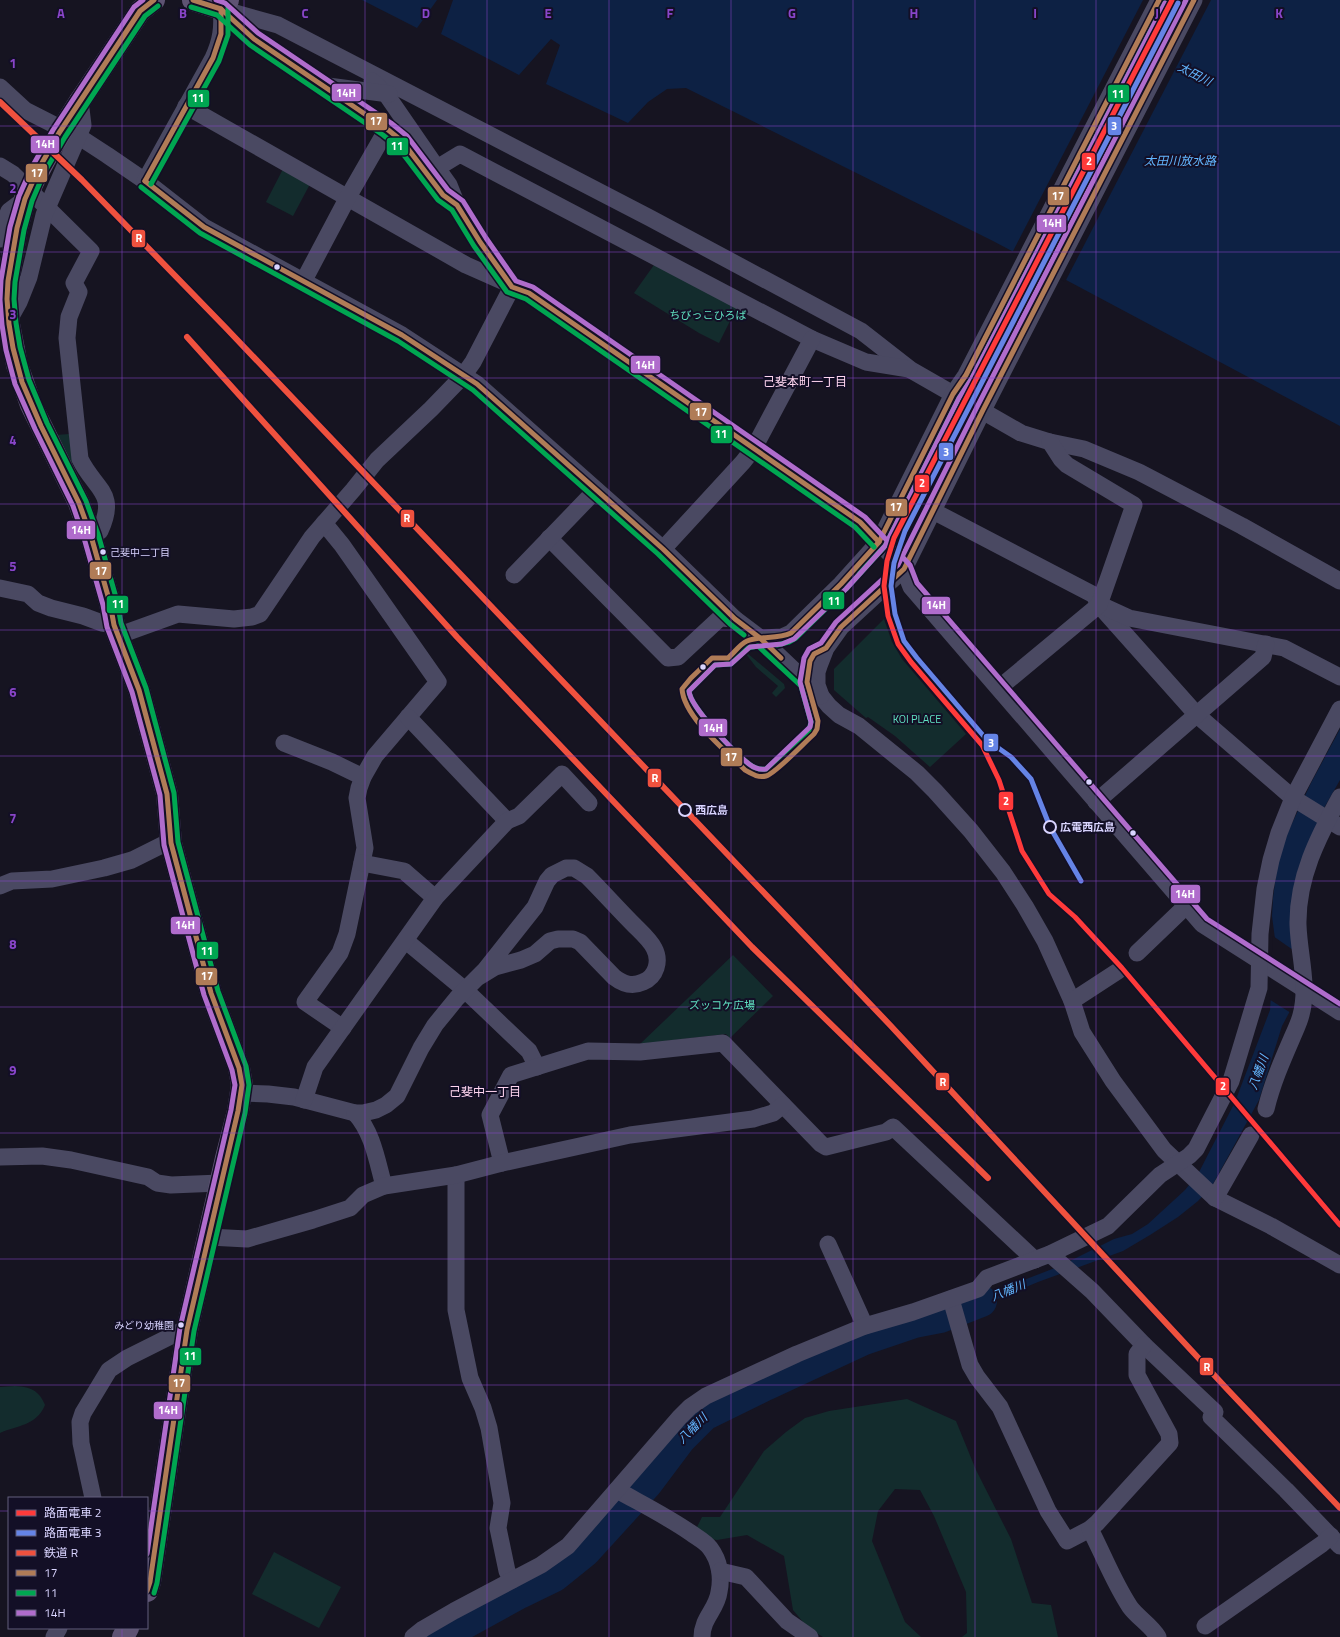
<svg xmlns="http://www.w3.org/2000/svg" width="1340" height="1637" font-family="'Titillium Web','Noto Sans JP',sans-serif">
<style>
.green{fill:#132c2d}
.water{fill:#0d2144}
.pier{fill:#161421}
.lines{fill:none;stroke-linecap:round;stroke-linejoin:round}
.river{stroke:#0d2144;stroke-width:32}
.minor{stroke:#4a4962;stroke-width:17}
.major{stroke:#5e5373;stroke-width:22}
.minor-bridge{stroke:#4a4962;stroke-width:17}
.major-bridge{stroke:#5e5373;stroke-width:22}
.bus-1-casing{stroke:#130f26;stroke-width:8}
.bus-2-casing{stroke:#130f26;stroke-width:8}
.bus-3-casing{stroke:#130f26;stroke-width:8}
.bus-1{stroke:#b07c57;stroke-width:5}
.bus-2{stroke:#00a651;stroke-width:5}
.bus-3{stroke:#b06ccc;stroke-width:5}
.rail-1-casing{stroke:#130f26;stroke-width:9}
.rail-1{stroke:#ef513e;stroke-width:6}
.tram-1-casing{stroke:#130f26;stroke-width:8}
.tram-2-casing{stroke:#130f26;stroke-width:8}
.tram-1{stroke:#ff3a3a;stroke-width:5}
.tram-2{stroke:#6584e6;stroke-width:5}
.grid{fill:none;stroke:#8945c9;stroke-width:1;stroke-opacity:0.55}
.bus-dot{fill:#d9d4ff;stroke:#130f26;stroke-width:1.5}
.stop-dot{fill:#130f26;stroke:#d9d4ff;stroke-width:2}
.labels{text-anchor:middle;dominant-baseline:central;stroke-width:4;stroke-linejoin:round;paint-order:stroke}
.bus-label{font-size:10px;fill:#d9d4ff;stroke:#130f26;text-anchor:start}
.park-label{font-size:11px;fill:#5fe0c0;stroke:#130f26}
.stop-label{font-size:11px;font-weight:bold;fill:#d9d4ff;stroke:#130f26;text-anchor:start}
.water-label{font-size:12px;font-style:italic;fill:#62b6ff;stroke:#130f26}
.neighbourhood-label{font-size:12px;fill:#ffd6f0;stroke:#130f26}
.grid-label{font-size:13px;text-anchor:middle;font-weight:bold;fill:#8945c9;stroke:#130f26;stroke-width:4;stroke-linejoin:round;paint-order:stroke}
.line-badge{stroke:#130f26;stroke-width:1.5}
.badge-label{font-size:11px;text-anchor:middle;font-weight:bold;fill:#fff}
</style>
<rect width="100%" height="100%" fill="#161421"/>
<g class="green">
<path d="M283 169 310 184 293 216 266 202Z"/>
<path d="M654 265 737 307 719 343 699 333 634 293Z"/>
<path d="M69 434 73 462 71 463 56 435Z"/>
<path d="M884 619 892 642 902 659 966 734 930 767 895 736 868 717 866 718 834 690V669Z"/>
<path d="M747 653 784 684 785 688 776 697 772 693 778 686 756 667 746 654Z"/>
<path d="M733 955 773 996 730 1038 726 1034 640 1044Z"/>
<path d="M15 1386C30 1387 39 1390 45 1405 36 1426 18 1425 0 1433V1387Z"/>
<path d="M907 1399 956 1421 976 1470 1011 1539 1032 1603 1051 1605 1058 1637H962L967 1633 966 1592 934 1516 920 1490 895 1489 878 1511 872 1541 905 1622 921 1637H823L808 1628 793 1610 784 1556 747 1535 717 1540 706 1538 696 1529 702 1517H720L764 1451 786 1432 805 1418 829 1411Z"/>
<path d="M274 1552 341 1587 319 1628 252 1594Z"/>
</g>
<g class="water">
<path d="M362 0H437L417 28Z"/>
<path d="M453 0H1340V426L993 241 686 88 667 89 648 102 628 123 546 84 560 45 551 39 519 75 441 34Z"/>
<path d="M1340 729V780L1320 815 1294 952 1290 1011 1282 1026 1259 1100 1212 1186 1198 1201 1178 1217 1150 1235 1123 1251 1038 1282 988 1303 940 1317 980 1297 1060 1266 1114 1239 1132 1234 1148 1224 1185 1190 1198 1174 1235 1102 1270 1010 1275 939 1272 916 1273 898 1277 867 1287 834 1311 783Z"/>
</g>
<g class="pier">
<path d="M1143 0H1211L1065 282 1012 253Z"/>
<path d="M1273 936 1296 952 1291 1013 1269 999Z"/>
</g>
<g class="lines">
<path class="river" d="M439 1637 519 1593 554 1576 585 1551 647 1483 680 1439 704 1415 765 1385 864 1339 914 1322 940 1317 981 1301"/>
<g class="minor">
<path d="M1194 0 983 410 904 569 841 627 826 648 819 666 817 672V685L821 696 829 706 839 715 859 726 917 773 935 791 971 831 1003 872 1025 906 1045 941 1072 1001 1082 1032 1113 1081 1164 1150 1215 1198 1271 1226 1340 1265"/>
<path d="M221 9 278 25 650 218 861 331 911 370 1021 433 1050 442 1084 449 1139 472 1242 526 1340 581"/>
<path d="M225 13 254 39 387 129 402 141 443 195 457 205"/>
<path d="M372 81 386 94 437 168 449 185 457 205 480 242 511 285"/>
<path d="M328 86 389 94"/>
<path d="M0 87 25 110 84 140 107 155 145 181 204 227 402 335 477 384 663 549 735 619 760 638 821 696"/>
<path d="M186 106 466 265 529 293 860 522 904 569 911 587 1202 924 1340 1012"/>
<path d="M0 166 13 174 91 251 74 283 79 292 69 317 67 338 80 459C95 490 118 492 100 531L91 536"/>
<path d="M437 168 460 154 812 339 866 362 909 369"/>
<path d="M145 181 213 58C221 41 223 27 221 9"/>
<path d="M0 239 3 226 9 211 25 199"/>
<path d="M303 282 348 197 387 129"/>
<path d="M933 511 1094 595 1099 605 1197 715 1293 798 1340 827"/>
<path d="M324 523 342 545 438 682 375 756 363 777 359 788 357 798 365 848 347 934 340 953 305 1002 343 1028"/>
<path d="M549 538 668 658 678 657 720 618 735 619"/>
<path d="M663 549 743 462 754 448 812 339"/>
<path d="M514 575 596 490"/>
<path d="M0 588 28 594 38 603 51 608 83 616 102 623 114 625"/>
<path d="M1105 607 1129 618 1284 648 1340 677"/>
<path d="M117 636 178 614 234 619 252 617 260 614 312 537 353 490 377 460 431 409 463 376 473 362 512 287"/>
<path d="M760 638 782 637 791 633 841 584 879 542 953 394 966 375 1159 0"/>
<path d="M999 688 1099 605 1134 505 1067 465 1061 459 1050 442"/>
<path d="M408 717 507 821"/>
<path d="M284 743 332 762 363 777"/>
<path d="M1096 802 1263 657 1266 644"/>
<path d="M362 863 404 871 435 898"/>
<path d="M0 886 12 881 52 879 104 868 132 860 164 844 171 843"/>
<path d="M406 941 465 990 529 1051 537 1067"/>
<path d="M1137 953 1186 906"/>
<path d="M1072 1001 1118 971"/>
<path d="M241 1093 268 1094 294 1097 355 1113H363L376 1110 386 1105 397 1096 421 1048 435 1025 457 998 485 970 535 907 547 881 552 875 566 868H574L587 876C603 892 618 909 634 925 641 932 650 940 654 948 661 961 656 977 643 982 632 987 623 984 614 977L580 942 573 939H558L550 941 535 954 521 960 495 967 477 978"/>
<path d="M304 1100 315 1067 435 898 507 821 519 816 562 774 589 803"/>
<path d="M1266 1109C1272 1084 1282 1061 1292 1038 1295 1031 1299 1023 1301 1015 1309 985 1299 955 1298 925 1297 878 1318 837 1340 797"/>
<path d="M355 1113C373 1133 377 1161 384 1186"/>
<path d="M0 1157 42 1156 71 1160 148 1177 157 1183 171 1185 220 1183"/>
<path d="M502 1163 490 1115 511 1075 588 1051 640 1052 723 1043 821 1144 826 1147 886 1132 893 1127 1035 1260"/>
<path d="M456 1175V1310L470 1378 483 1408 489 1428 502 1503 498 1528 507 1571 512 1580"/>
<path d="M1215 1198 1251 1135"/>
<path d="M209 1237 247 1239 313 1220 350 1208 363 1195 384 1186 456 1175 502 1163 630 1135 753 1119 773 1113 783 1105"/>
<path d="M828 1244 865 1326"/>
<path d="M1050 1254 1092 1291 1144 1345 1215 1412 1211 1417 1286 1490 1340 1546"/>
<path d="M951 1299 970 1365 977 1377 1000 1407 1048 1511 1067 1541 1090 1529 1097 1523 1170 1443 1169 1434 1137 1375V1354L1144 1345"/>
<path d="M617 1490C642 1504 668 1517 691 1533 698 1538 706 1542 710 1548 720 1561 722 1578 719 1592 717 1609 702 1618 702 1637"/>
<path d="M93 1498 81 1443 80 1422 83 1413 109 1370 127 1358 179 1332 187 1330"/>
<path d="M1090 1529C1103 1554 1114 1583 1130 1607 1138 1618 1151 1625 1158 1637"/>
<path d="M720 1571 746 1577 787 1621 810 1637"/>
<path d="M1205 1626 1322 1544 1331 1536"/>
<path d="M54 1637 59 1628"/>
<path d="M413 1637 423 1629 454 1611 541 1565 568 1546 679 1418 690 1407 706 1396 797 1354 865 1326 913 1312 978 1289 987 1278 1050 1254 1108 1226 1160 1175 1189 1156 1196 1149 1231 1081 1259 988 1260 934 1265 889 1271 860 1279 833 1293 798 1340 709"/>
</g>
<g class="major">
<path d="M193 0 221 9 228 0"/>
<path d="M80 101 140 11 154 0"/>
<path d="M25 199 17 228 8 281 7 299 9 324 17 365 31 405 79 503 91 536 110 603 114 625 139 690 167 794 171 843 211 993 239 1068 242 1085 238 1111 226 1158 187 1330 150 1582 147 1591"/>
<path d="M123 1637 128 1628"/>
</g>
<path class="minor-bridge" d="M0 329 10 318 19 302 29 277 44 215 83 125 80 101"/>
<path class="major-bridge" d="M25 199C41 164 59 133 80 101"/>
<defs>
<g id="bus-1">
<path d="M193 0 221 9 254 39 387 129 402 141 443 195 457 205 480 242 512 287 529 293 860 522 879 542"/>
<path d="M1159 0 966 375 953 394 879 542 841 584 791 633C777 640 761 635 747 641 740 644 734 653 728 658H712L691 678 682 689C684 717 726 751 745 770 752 774 758 778 766 776 775 774 805 742 814 734L817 729 818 721 807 682 810 661 814 654 826 648 841 627 904 569 983 410 1194 0"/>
<path d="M145 181 204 227 402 335 477 384 663 549 735 619 760 638 781 658"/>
<path d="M145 181 213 58 221 34V9"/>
<path d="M147 1591 150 1582 187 1330 238 1111 242 1085 239 1068 211 993 171 843 167 794 139 690 114 625 110 603 91 536 79 503 41 426 22 382 13 348 9 324 7 299 8 281 17 228 25 199 38 170 59 133 140 11 154 0"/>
</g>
<g id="bus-2">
<path d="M191 7 217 15 250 45 383 135 397 146 438 200 452 210 474 246 507 292 526 299 855 527 874 547"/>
<path d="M151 184 219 61 228 35V8"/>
<path d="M141 187 200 233 398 341 473 390 658 554 730 624 744 635"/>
<path d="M860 573 885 546 959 398 972 378 1165 3"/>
<path d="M777 645 789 642 796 638 846 589 884 547"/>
<path d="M758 646 801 686 811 722 809 730 766 769C760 770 754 768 749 764 735 753 690 707 689 691L715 665 731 664 748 648Z"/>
<path d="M154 1593 157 1583 194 1331 245 1113 249 1085 246 1066 218 991 178 842 174 793 146 688 121 623 117 601 98 534 86 501 47 423 29 380 20 347 16 323 14 299 15 282 24 230 32 201 44 173 65 137 145 16 158 6"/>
</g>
<g id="bus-3">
<path d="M143 0 134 7 53 130 32 167 19 196 10 227 1 280 0 300 2 325 6 350 15 384 35 429 73 506 84 538 103 605 107 627 132 692 160 795 164 845 204 995 232 1070 235 1085 231 1110 180 1328 147 1554"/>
<path d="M216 0 225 3 258 33 391 123 407 136 448 190 463 201 486 238 516 281 533 287 865 517 910 565 917 583 1207 919 1340 1004"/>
<path d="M1165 3 972 378 959 398 885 546 846 589 794 639 782 644 750 647 731 664 715 665 689 691C690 707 735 753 749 764 754 768 760 770 766 769L810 727 811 722 800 682 804 658 809 649 821 643 836 622 898 565 977 407 1186 0"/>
</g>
</defs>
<use href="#bus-1" class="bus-1-casing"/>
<use href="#bus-2" class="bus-2-casing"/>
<use href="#bus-3" class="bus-3-casing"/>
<use href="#bus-1" class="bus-1"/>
<use href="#bus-2" class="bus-2"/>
<use href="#bus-3" class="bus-3"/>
<defs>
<g id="rail-1">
<path d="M0 102 82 180 225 327 890 1025 1228 1390 1340 1508"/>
<path d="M187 337 457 637 752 947 988 1178"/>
</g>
</defs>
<use href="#rail-1" class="rail-1-casing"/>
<use href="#rail-1" class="rail-1"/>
<defs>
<path id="tram-1" d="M1172 0 894 538 887 561 884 586 888 616 898 644 911 662 982 745 999 780 1022 851 1049 894 1075 917 1122 968 1340 1225"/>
<path id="tram-2" d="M1081 881 1050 827 1031 779 1011 757 987 740 917 658 904 641 895 614 891 586 894 563 905 531 1178 3"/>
</defs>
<use href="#tram-1" class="tram-1-casing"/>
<use href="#tram-2" class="tram-2-casing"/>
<use href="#tram-1" class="tram-1"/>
<use href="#tram-2" class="tram-2"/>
</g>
<path class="grid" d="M122 0V1498M244 0V1637M365 0V1637M487 0V1637M609 0V1637M731 0V1637M853 0V1637M975 0V1637M1096 0V1637M1218 0V1637M0 126H1340M0 252H1340M0 378H1340M0 504H1340M0 630H1340M0 756H1340M0 881H1340M0 1007H1340M0 1133H1340M0 1259H1340M0 1385H1340M0 1511H9M147 1511H1340M122 1628V1637"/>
<g class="bus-dot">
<circle cx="277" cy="267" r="3.5"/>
<circle cx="103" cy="552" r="3.5"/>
<circle cx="703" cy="667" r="3.5"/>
<circle cx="1089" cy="782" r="3.5"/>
<circle cx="1133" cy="833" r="3.5"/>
<circle cx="181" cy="1325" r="3.5"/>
</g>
<g class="stop-dot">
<circle cx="685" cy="810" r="6"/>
<circle cx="1050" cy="827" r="6"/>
</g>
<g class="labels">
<g class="bus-label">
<text x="110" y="552">己斐中二丁目</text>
<text x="174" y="1325" text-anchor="end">みどり幼稚園</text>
</g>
<g class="park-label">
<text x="708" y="315">ちびっこひろば</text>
<text x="917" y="719">KOI PLACE</text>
<text x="722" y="1005">ズッコケ広場</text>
</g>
<g class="stop-label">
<text x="695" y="810">西広島</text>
<text x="1060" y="827">広電西広島</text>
</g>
<g class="water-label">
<text transform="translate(1195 74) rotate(27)">太田川</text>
<text x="1180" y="160">太田川放水路</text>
<text transform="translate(1258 1072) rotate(-70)">八幡川</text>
<text transform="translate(1008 1290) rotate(-22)">八幡川</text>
<text transform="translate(692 1428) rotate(-45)">八幡川</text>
</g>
<g class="neighbourhood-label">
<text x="805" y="381">己斐本町一丁目</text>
<text x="485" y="1091">己斐中一丁目</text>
</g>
</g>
<g class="grid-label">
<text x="61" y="18">A</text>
<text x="183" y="18">B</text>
<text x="305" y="18">C</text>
<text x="426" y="18">D</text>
<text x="548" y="18">E</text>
<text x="670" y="18">F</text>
<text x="792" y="18">G</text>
<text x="914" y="18">H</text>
<text x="1035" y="18">I</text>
<text x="1157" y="18">J</text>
<text x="1279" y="18">K</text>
<text x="13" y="68">1</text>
<text x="13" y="193">2</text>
<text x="13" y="319">3</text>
<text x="13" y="445">4</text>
<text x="13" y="571">5</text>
<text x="13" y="697">6</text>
<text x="13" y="823">7</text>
<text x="13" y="949">8</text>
<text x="13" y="1075">9</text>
</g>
<g class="line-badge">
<rect x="331" y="83" width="31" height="19" rx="4" fill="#b06ccc"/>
<rect x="1107" y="84" width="23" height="19" rx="4" fill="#00a651"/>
<rect x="187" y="89" width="23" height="19" rx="4" fill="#00a651"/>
<rect x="365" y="112" width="23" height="19" rx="4" fill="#b07c57"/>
<rect x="1107" y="116" width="15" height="20" rx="4" fill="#6584e6"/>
<rect x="30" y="135" width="30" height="19" rx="4" fill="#b06ccc"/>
<rect x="386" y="137" width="23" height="19" rx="4" fill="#00a651"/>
<rect x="1081" y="152" width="15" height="19" rx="4" fill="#ff3a3a"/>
<rect x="25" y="163" width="23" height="20" rx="4" fill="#b07c57"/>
<rect x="1047" y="186" width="23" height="20" rx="4" fill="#b07c57"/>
<rect x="1036" y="214" width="31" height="19" rx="4" fill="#b06ccc"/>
<rect x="131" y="229" width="15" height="19" rx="4" fill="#ef513e"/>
<rect x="630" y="355" width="31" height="19" rx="4" fill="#b06ccc"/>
<rect x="689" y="402" width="23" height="19" rx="4" fill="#b07c57"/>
<rect x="710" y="425" width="23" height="19" rx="4" fill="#00a651"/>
<rect x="938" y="442" width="16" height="19" rx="4" fill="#6584e6"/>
<rect x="914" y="474" width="16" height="19" rx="4" fill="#ff3a3a"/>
<rect x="885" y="498" width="23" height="19" rx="4" fill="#b07c57"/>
<rect x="400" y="509" width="15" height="19" rx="4" fill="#ef513e"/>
<rect x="66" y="520" width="30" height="20" rx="4" fill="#b06ccc"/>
<rect x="89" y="561" width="23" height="19" rx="4" fill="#b07c57"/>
<rect x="822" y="591" width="23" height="19" rx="4" fill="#00a651"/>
<rect x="106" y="595" width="23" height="19" rx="4" fill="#00a651"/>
<rect x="921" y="596" width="30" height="19" rx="4" fill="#b06ccc"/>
<rect x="698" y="718" width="30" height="19" rx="4" fill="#b06ccc"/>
<rect x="983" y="733" width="16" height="19" rx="4" fill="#6584e6"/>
<rect x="720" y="747" width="23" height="20" rx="4" fill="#b07c57"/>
<rect x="647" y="768" width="15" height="20" rx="4" fill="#ef513e"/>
<rect x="998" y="791" width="16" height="20" rx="4" fill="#ff3a3a"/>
<rect x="1170" y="884" width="31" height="20" rx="4" fill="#b06ccc"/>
<rect x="170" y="916" width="31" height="19" rx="4" fill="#b06ccc"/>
<rect x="196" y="941" width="23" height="19" rx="4" fill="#00a651"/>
<rect x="195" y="967" width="23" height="19" rx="4" fill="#b07c57"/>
<rect x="935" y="1072" width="15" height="19" rx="4" fill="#ef513e"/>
<rect x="1215" y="1077" width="15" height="19" rx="4" fill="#ff3a3a"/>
<rect x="179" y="1347" width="23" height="19" rx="4" fill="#00a651"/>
<rect x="1199" y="1357" width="15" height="19" rx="4" fill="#ef513e"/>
<rect x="168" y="1374" width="23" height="19" rx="4" fill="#b07c57"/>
<rect x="153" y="1401" width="30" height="19" rx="4" fill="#b06ccc"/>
</g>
<g class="badge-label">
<text x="346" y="97">14H</text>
<text x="1118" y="98">11</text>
<text x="198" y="102">11</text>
<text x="376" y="125">17</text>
<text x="1114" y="130">3</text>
<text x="45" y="148">14H</text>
<text x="397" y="150">11</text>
<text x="1089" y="165">2</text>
<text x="37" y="177">17</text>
<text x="1058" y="200">17</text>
<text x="1052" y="227">14H</text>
<text x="139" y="242">R</text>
<text x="645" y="369">14H</text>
<text x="701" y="416">17</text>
<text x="721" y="438">11</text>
<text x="946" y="456">3</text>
<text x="922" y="487">2</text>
<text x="896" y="511">17</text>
<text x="407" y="522">R</text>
<text x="81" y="534">14H</text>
<text x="101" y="575">17</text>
<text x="834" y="605">11</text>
<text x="118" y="608">11</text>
<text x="936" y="609">14H</text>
<text x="713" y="732">14H</text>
<text x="991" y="747">3</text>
<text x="731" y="761">17</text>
<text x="655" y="782">R</text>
<text x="1006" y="805">2</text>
<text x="1185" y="898">14H</text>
<text x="185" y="929">14H</text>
<text x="207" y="955">11</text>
<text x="207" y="980">17</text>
<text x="943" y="1086">R</text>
<text x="1223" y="1090">2</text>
<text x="190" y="1360">11</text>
<text x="1207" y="1371">R</text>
<text x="179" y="1387">17</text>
<text x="168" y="1414">14H</text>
</g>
<rect x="8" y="1497" width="140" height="132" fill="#130f26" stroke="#625e7d"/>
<rect x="16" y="1510" width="20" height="6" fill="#ff3a3a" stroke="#625e7d"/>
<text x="44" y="1517" font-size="12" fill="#d9d4ff">路面電車 2</text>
<rect x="16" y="1530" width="20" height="6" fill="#6584e6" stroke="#625e7d"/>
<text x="44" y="1537" font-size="12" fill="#d9d4ff">路面電車 3</text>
<rect x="16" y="1550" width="20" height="6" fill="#ef513e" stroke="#625e7d"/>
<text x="44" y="1557" font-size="12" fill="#d9d4ff">鉄道 R</text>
<rect x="16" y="1570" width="20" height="6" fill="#b07c57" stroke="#625e7d"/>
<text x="44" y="1577" font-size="12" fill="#d9d4ff">17</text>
<rect x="16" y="1590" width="20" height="6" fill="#00a651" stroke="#625e7d"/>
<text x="44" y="1597" font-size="12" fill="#d9d4ff">11</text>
<rect x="16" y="1610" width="20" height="6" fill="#b06ccc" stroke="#625e7d"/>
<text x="44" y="1617" font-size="12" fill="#d9d4ff">14H</text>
</svg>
